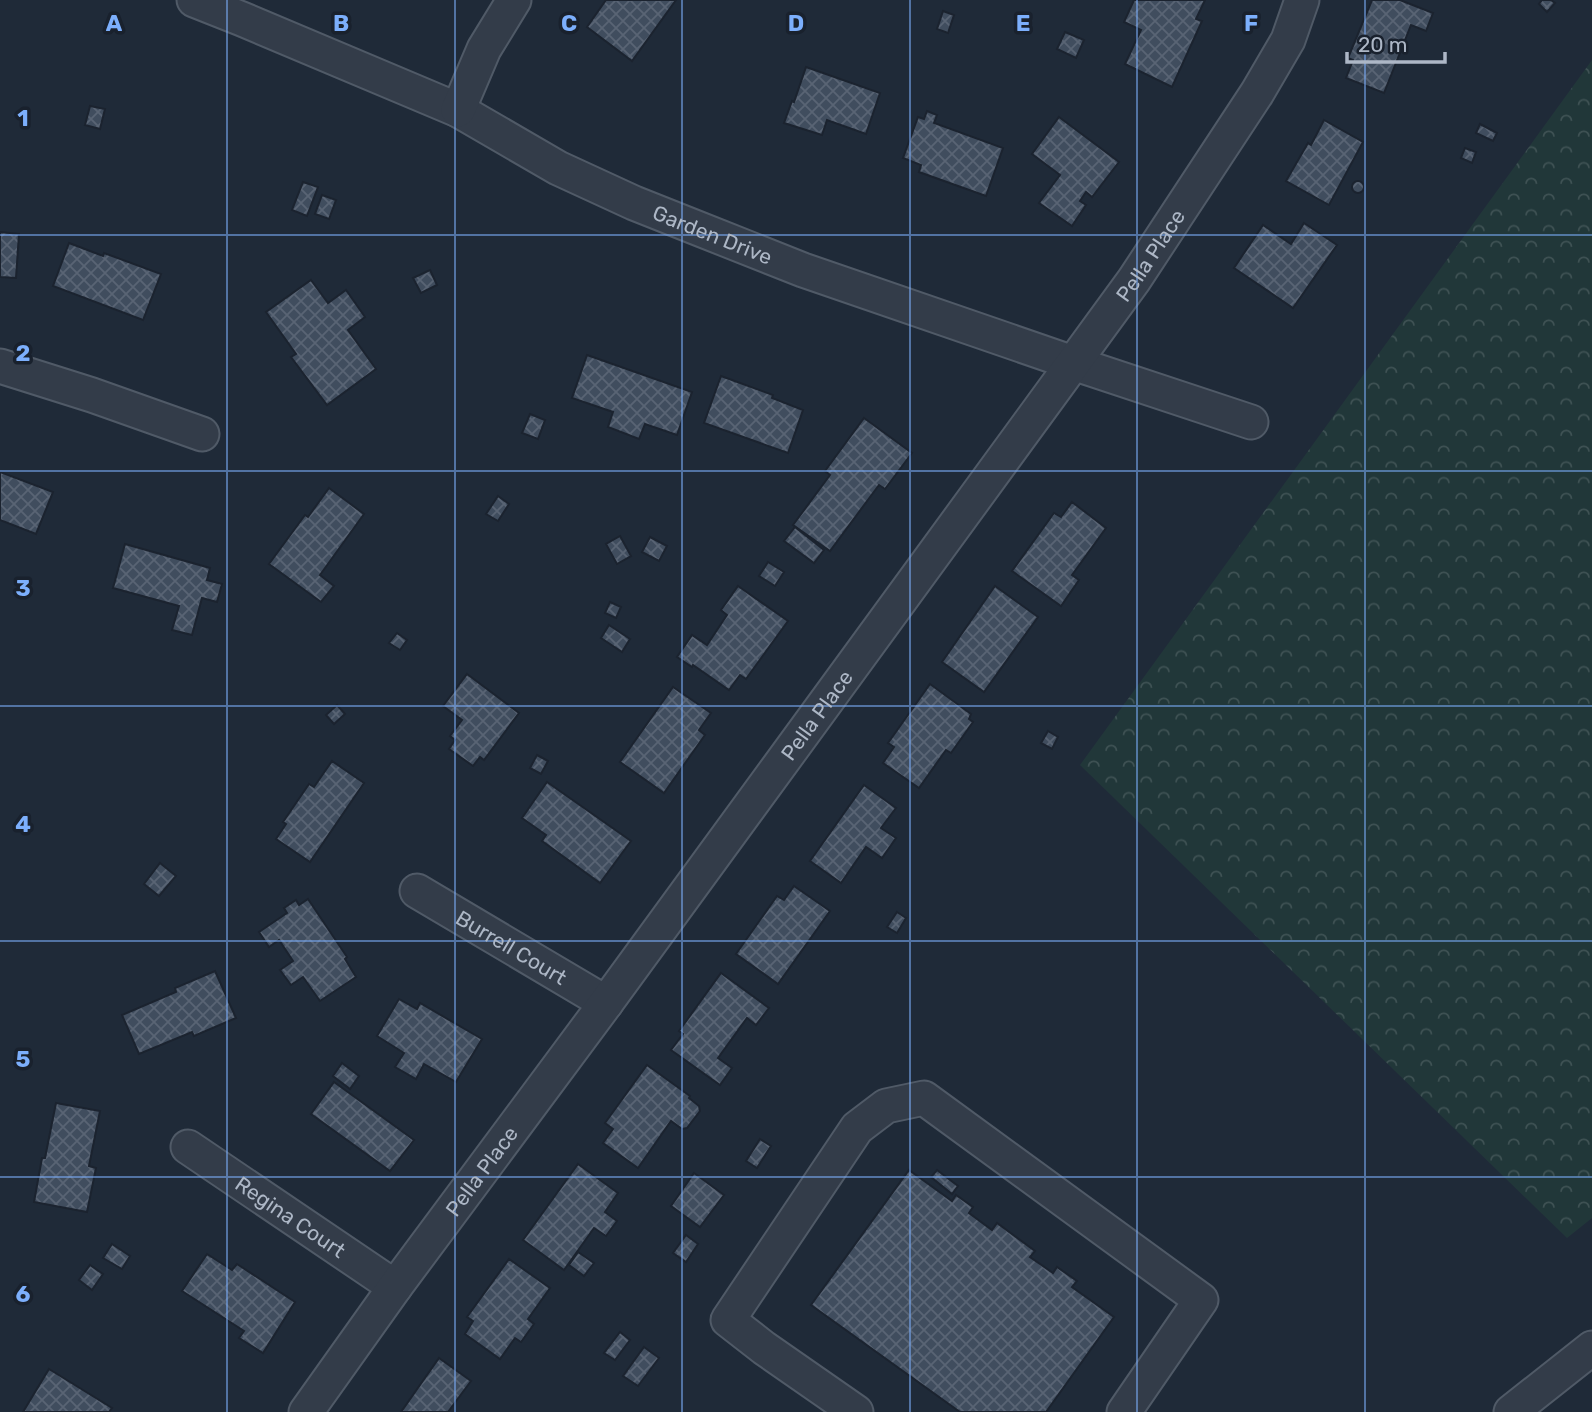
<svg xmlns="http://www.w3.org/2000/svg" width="1592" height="1412" font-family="Rubik,sans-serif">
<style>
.forest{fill:url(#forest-crowns)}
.building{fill:url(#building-cross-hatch);stroke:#1b232f;stroke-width:2}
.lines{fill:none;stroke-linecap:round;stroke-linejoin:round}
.minor-casing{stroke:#505a67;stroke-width:37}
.minor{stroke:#333c49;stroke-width:33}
.grid{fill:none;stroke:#7caffc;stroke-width:2;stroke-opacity:0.55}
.labels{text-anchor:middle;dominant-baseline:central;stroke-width:7;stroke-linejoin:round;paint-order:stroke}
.street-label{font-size:21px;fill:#adb7c6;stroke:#19212d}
.grid-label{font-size:23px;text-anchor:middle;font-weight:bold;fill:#7caffc;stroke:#19212d;stroke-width:7;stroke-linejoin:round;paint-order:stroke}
</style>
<defs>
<pattern id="forest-crowns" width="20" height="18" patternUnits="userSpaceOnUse" patternTransform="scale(1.75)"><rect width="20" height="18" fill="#213739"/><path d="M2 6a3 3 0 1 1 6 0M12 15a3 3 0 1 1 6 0" fill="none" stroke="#3f5254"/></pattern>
<pattern id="building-cross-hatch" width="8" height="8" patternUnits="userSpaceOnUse" patternTransform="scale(1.75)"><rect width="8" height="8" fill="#404d5e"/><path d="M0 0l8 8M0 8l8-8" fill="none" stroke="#596474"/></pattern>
</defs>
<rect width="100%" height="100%" fill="#1f2a38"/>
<path class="forest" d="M1592 60V1218L1567 1238 1080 765Z"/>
<g class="building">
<path d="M606 0H676L632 61 587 27Z"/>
<path d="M1134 0H1205L1196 19 1202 21 1172 87 1125 64 1141 30 1124 22Z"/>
<path d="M1372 0H1400L1433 13 1426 31 1411 25 1384 93 1346 78 1353 60 1348 58Z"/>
<path d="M1542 0H1551L1555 3 1547 12 1539 4Z"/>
<path d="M943 11 954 15 948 33 937 29Z"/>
<path d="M1065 32 1084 40 1076 58 1057 49Z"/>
<path d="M806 67 880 93 866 134 827 120 822 135 784 123 792 101 794 102Z"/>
<path d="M90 106 105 109 100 129 85 125Z"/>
<path d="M927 111 937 115 934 123 1003 148 986 196 919 172 921 165 903 158 918 117 924 119Z"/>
<path d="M1059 117 1119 162 1092 197 1086 192 1080 201 1086 205 1072 226 1039 203 1060 175 1032 154Z"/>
<path d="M1324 120 1363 142 1329 205 1286 181 1308 143 1311 145Z"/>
<path d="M1480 124 1497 133 1493 141 1476 133Z"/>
<path d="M1465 148 1476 152 1472 163 1461 158Z"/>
<circle cx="1358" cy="187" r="6"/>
<path d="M303 182 318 187 307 216 292 210Z"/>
<path d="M322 195 336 200 329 219 315 214Z"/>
<path d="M1304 223 1337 245 1293 308 1234 268 1263 225 1291 244Z"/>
<path d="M0 232 19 234 16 278 0 277Z"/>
<path d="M69 243 103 256 104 253 161 274 143 320 53 286Z"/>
<path d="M430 270 437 285 421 293 413 278Z"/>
<path d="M311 280 328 303 346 290 365 317 348 330 376 369 327 405 291 357 296 354 266 312Z"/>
<path d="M587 355 692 392 677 435 645 424 639 439 608 427 613 412 572 398Z"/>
<path d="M721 376 773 395 772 398 803 410 788 453 704 423Z"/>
<path d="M530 414 545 420 538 439 522 433Z"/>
<path d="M864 418 912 453 885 489 879 485 830 551 793 525 830 475 825 471Z"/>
<path d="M0 472 53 492 36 534 0 520Z"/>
<path d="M329 488 364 514 320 575 334 586 321 602 269 564 305 515 308 517Z"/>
<path d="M498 496 509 504 498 521 486 514Z"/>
<path d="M1072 502 1106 528 1072 575 1079 580 1061 606 1012 571 1054 513 1061 517Z"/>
<path d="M795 527 824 550 814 563 784 541Z"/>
<path d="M620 536 631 556 617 564 606 544Z"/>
<path d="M650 537 667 546 659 561 642 552Z"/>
<path d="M125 544 210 568 207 580 222 584 217 602 202 598 192 635 172 630 179 606 113 588Z"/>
<path d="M768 562 784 572 775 586 759 576Z"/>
<path d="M738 586 788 621 746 679 740 675 729 690 693 665 692 667 677 657 692 635 707 645 727 615 721 610Z"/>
<path d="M995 586 1038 617 984 692 942 662Z"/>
<path d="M610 602 621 607 616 618 605 613Z"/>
<path d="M609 625 630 639 622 652 601 638Z"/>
<path d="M397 633 407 640 400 650 389 643Z"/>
<path d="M467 674 519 713 484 760 480 757 473 766 449 749 455 740 450 736 462 720 443 706Z"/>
<path d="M930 684 971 714 969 719 973 722 951 753 946 750 919 788 883 763 894 747 888 743Z"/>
<path d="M673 687 711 713 699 730 705 735 664 793 620 762Z"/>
<path d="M337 705 345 714 334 724 326 715Z"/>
<path d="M1048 731 1058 737 1052 749 1041 743Z"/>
<path d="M537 755 548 761 541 774 530 768Z"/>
<path d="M332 761 364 783 310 862 276 839 286 824 283 822 309 784 314 787Z"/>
<path d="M547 782 631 841 600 883 542 841 546 835 522 818Z"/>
<path d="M864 785 896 808 881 828 896 838 882 858 866 847 841 883 810 861Z"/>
<path d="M160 863 176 876 159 896 144 884Z"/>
<path d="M794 886 830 911 778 984 736 954 777 896 784 900Z"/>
<path d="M308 899 347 957 345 959 356 977 320 1001 303 977 291 985 280 970 293 961 279 940 269 947 259 932 287 913 284 908 296 900 299 905Z"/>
<path d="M897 912 906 918 897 933 887 927Z"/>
<path d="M215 971 236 1018 194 1036 192 1032 139 1054 122 1015 176 992 175 988Z"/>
<path d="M721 973 769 1008 756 1025 747 1018 718 1058 732 1068 720 1085 671 1050 683 1034 679 1031Z"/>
<path d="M399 999 417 1009 420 1003 482 1039 456 1082 424 1064 416 1079 395 1067 404 1053 377 1036Z"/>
<path d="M342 1063 359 1076 350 1089 333 1076Z"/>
<path d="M647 1065 690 1096 689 1098 699 1106 700 1111 687 1128 682 1129 671 1121 638 1168 603 1143 613 1129 605 1123Z"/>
<path d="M334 1082 414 1140 390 1171 311 1114Z"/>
<path d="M56 1103 100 1111 89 1166 96 1168 87 1212 34 1202 42 1158H45Z"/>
<path d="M760 1139 771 1146 757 1168 746 1161Z"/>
<path d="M578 1164 618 1193 605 1212 617 1221 606 1236 594 1228 564 1270 523 1240Z"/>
<path d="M909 1170 952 1201 956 1195 973 1207 969 1213 992 1230 997 1223 1035 1251 1030 1257 1053 1273 1057 1267 1077 1281 1072 1287 1114 1317 1046 1412H960L811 1305Z"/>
<path d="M937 1170 958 1186 952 1194 931 1177Z"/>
<path d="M694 1173 724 1195 700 1227 671 1206Z"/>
<path d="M686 1235 698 1244 686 1262 673 1253Z"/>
<path d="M112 1244 130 1256 122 1269 103 1258Z"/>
<path d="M578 1252 594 1263 584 1276 569 1265Z"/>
<path d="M207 1254 232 1270 237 1264 295 1302 263 1353 239 1338 244 1331 182 1291Z"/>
<path d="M509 1259 550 1288 528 1319 534 1324 521 1342 515 1338 500 1359 465 1334 473 1321 467 1317Z"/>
<path d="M90 1265 103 1274 92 1290 79 1280Z"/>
<path d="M620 1332 630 1340 615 1360 604 1353Z"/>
<path d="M644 1347 659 1358 638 1386 623 1376Z"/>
<path d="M439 1358 471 1381 448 1412H401Z"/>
<path d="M49 1369 112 1408 109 1412H23Z"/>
</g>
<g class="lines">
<defs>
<g id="minor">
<path id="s1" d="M194 0 242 19 458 110 558 168 634 203 702 230 803 270 1073 363 1251 422"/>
<path d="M458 110 484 49 514 0"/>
<path d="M0 366 92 395 202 434"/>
<path id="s2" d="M417 891 606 1003"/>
<path id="s3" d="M188 1147 395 1287"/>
<path id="s4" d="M306 1412 395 1287 606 1003 1134 280 1257 93 1288 40 1302 0"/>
<path d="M856 1412 764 1348 728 1320 857 1128 886 1106 924 1098 1201 1300 1124 1412"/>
<path d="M1511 1412 1592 1348"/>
</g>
</defs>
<use href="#minor" class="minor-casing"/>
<use href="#minor" class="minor"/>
</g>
<path class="grid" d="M227 0V1412M455 0V1412M682 0V1412M910 0V1412M1137 0V1412M1365 0V1412M0 235H1592M0 471H1592M0 706H1592M0 941H1592M0 1177H1592"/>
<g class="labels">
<g class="street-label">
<text stroke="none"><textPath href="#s1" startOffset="570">Garden Drive</textPath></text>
<text stroke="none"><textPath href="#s4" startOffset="1432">Pella Place</textPath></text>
<text stroke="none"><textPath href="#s4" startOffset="864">Pella Place</textPath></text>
<text stroke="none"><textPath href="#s2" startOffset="110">Burrell Court</textPath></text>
<text stroke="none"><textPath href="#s4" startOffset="298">Pella Place</textPath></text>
<text stroke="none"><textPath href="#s3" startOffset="124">Regina Court</textPath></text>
</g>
</g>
<g class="grid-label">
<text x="114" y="31">A</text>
<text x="341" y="31">B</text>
<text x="569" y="31">C</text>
<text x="796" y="31">D</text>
<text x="1023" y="31">E</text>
<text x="1251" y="31">F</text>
<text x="23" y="126">1</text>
<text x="23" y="361">2</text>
<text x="23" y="596">3</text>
<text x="23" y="832">4</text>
<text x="23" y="1067">5</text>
<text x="23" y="1302">6</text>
</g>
<path d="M1347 52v10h98v-10" fill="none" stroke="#adb7c6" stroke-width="3.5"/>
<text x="1358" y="52" font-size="21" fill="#adb7c6" stroke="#19212d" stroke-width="5" paint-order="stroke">20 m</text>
</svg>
